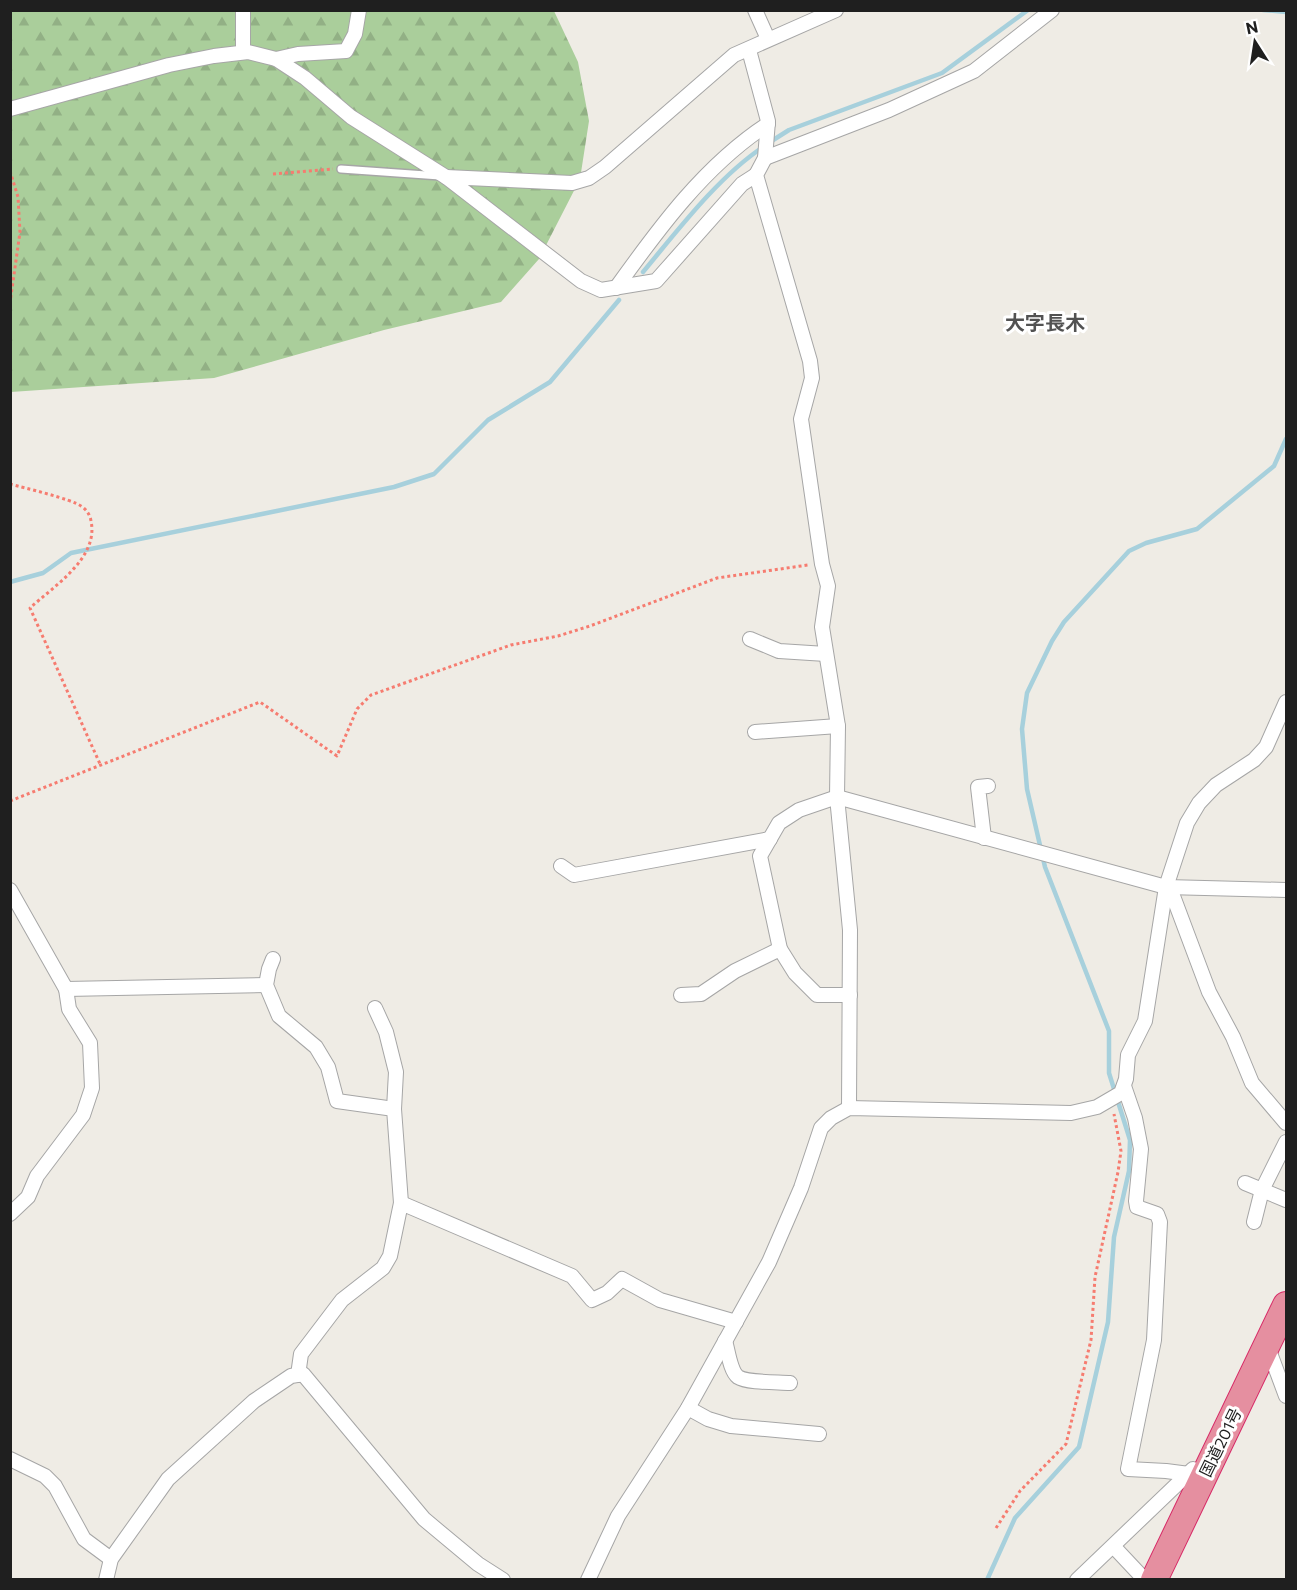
<svg xmlns="http://www.w3.org/2000/svg" width="1297" height="1590" font-family="Commissioner,'Noto Sans JP',sans-serif">
<style>
.forest{fill:url(#forest-firs)}
.lines{fill:none;stroke-linecap:round;stroke-linejoin:round}
.stream{stroke:#a7d0dc;stroke-width:4.5}
.lane-casing{stroke:#a6a6a6;stroke-width:10}
.street-casing{stroke:#a6a6a6;stroke-width:16}
.highway-casing{stroke:#d72966;stroke-width:28}
.path{stroke:#f67c70;stroke-width:3;stroke-dasharray:3 3;stroke-linecap:butt}
.lane{stroke:#fff;stroke-width:7}
.street{stroke:#fff;stroke-width:14}
.highway{stroke:#e58fa0;stroke-width:26}
.labels{text-anchor:middle;dominant-baseline:central;stroke-width:6;stroke-linejoin:round;paint-order:stroke}
.street-label{font-size:16px;fill:#1f1f1f;stroke:#fff}
.quarter-label{font-size:20px;font-weight:bold;fill:#525252;stroke:#fff}
</style>
<defs>
<pattern id="forest-firs" width="22" height="20" patternUnits="userSpaceOnUse" patternTransform="scale(1.5)"><rect width="22" height="20" fill="#aace9b"/><path d="M5 1l3.5 6h-7zM16 11l3.5 6h-7z" fill="#92b085"/></pattern>
</defs>
<rect width="100%" height="100%" fill="#efece5"/>
<path class="forest" d="M11 11H554L578 62 589 121 580 179 539 259 501 302 384 330 214 378 11 392Z"/>
<g class="lines">
<g class="stream">
<path d="M1263 10 1286 12"/>
<path d="M770 142 789 130 942 73 1028 10"/>
<path d="M643 272C678 230 718 177 763 147"/>
<path d="M10 582 43 573 71 553 394 487 434 474 488 420 550 382 619 300"/>
<path d="M987 1580 1015 1518 1079 1447 1108 1322 1114 1237 1129 1171 1130 1140 1109 1073V1031L1045 867 1027 789 1022 729 1027 693 1052 641 1064 622 1129 551 1146 543 1197 529 1274 466 1286 439"/>
</g>
<defs>
<path id="lane" d="M341 169 440 176"/>
<g id="street">
<path d="M243 10V52"/>
<path d="M755 10 768 39"/>
<path d="M749 50 768 121 765 158 756 175 810 361 812 378 801 419 822 564 828 586 822 627 838 726 837 797 850 930 849 1108"/>
<path d="M276 59 298 54 346 51 355 34 359 10"/>
<path d="M10 109 169 65 214 56 248 52 276 59 305 78 351 117 446 177 581 281 601 290 656 281 742 184 756 175"/>
<path d="M765 158 889 110 974 71 1052 10"/>
<path d="M446 177 572 183 589 178 605 167 734 55 836 10"/>
<path d="M616 288C659 228 705 165 768 124"/>
<path d="M750 639 779 651 826 654"/>
<path d="M755 732 838 726"/>
<path d="M984 838 978 787 988 786"/>
<path d="M561 866 574 875 770 839"/>
<path d="M1170 888 1209 992 1233 1037 1252 1083 1286 1123"/>
<path d="M10 890 66 989 266 985"/>
<path d="M273 959 269 969 266 985 279 1016 316 1047 328 1067 337 1101 394 1109 401 1203"/>
<path d="M681 995 701 994 735 971 780 949"/>
<path d="M850 995H817L795 973 780 949 760 856 779 823 799 810 837 797 1166 887 1286 890"/>
<path d="M375 1008 386 1032 396 1072 394 1109"/>
<path d="M1124 1086 1135 1118 1141 1149 1136 1201 1137 1207 1157 1214 1160 1222 1154 1340 1128 1469 1166 1471 1189 1474"/>
<path d="M1245 1183 1286 1200"/>
<path d="M10 1214 28 1197 37 1176 83 1115 92 1088 90 1043 69 1009 66 989"/>
<path d="M1254 1222 1262 1190 1286 1142"/>
<path d="M725 1341C728 1350 730 1371 738 1377 747 1383 779 1382 790 1383"/>
<path d="M1267 1345 1286 1396"/>
<path d="M298 1375 301 1354 342 1300 383 1268 390 1256 401 1203 572 1276 592 1300 607 1293 622 1279 660 1300 736 1322"/>
<path d="M688 1408 708 1419 731 1426 819 1434"/>
<path d="M10 1459 45 1476 55 1486 84 1539 111 1559"/>
<path d="M1114 1547 1145 1580"/>
<path d="M106 1580 111 1559 168 1479 254 1401 291 1376 303 1374 424 1519 478 1564 503 1580"/>
<path d="M588 1580 618 1516 688 1408 769 1262 801 1188 821 1128 831 1118 849 1108 1071 1113 1097 1107 1121 1093 1126 1079 1128 1055 1145 1021 1166 887 1187 823 1199 803 1216 785 1254 760 1266 747 1286 702"/>
<path d="M1077 1580 1193 1469"/>
</g>
<path id="highway" d="M1154 1580 1286 1305"/>
</defs>
<use href="#lane" class="lane-casing"/>
<use href="#street" class="street-casing"/>
<use href="#highway" class="highway-casing"/>
<g class="path">
<path d="M10 171 18 197 20 232 10 303"/>
<path d="M273 174 333 169"/>
<path d="M10 484C25 488 71 499 81 506 87 510 90 515 91 521 99 558 54 586 30 608L100 764"/>
<path d="M10 801 260 702 337 756 357 709 371 695 511 645 558 636 590 626 717 578 808 565"/>
<path d="M996 1528 1020 1491 1066 1444 1091 1340 1095 1277 1118 1172 1121 1151 1114 1114"/>
</g>
<use href="#lane" class="lane"/>
<use href="#street" class="street"/>
<use href="#highway" class="highway"/>
</g>
<g class="labels">
<g class="street-label">
<text transform="translate(1220 1442) rotate(-64)">国道201号</text>
</g>
<g class="quarter-label">
<text x="1045" y="322">大字長木</text>
</g>
</g>
<rect width="1297" height="1590" fill="none" stroke="#1f1f1f" stroke-width="24"/>
<g transform="translate(1255 42) rotate(348)" stroke="#ffffff" stroke-width="4.5" paint-order="stroke">
<path d="M0-4.5L10 22L0 15L-10 22Z" fill="#1f1f1f"/>
<text y="-9" font-size="16" font-weight="bold" text-anchor="middle" fill="#1f1f1f">N</text>
</g>
</svg>
